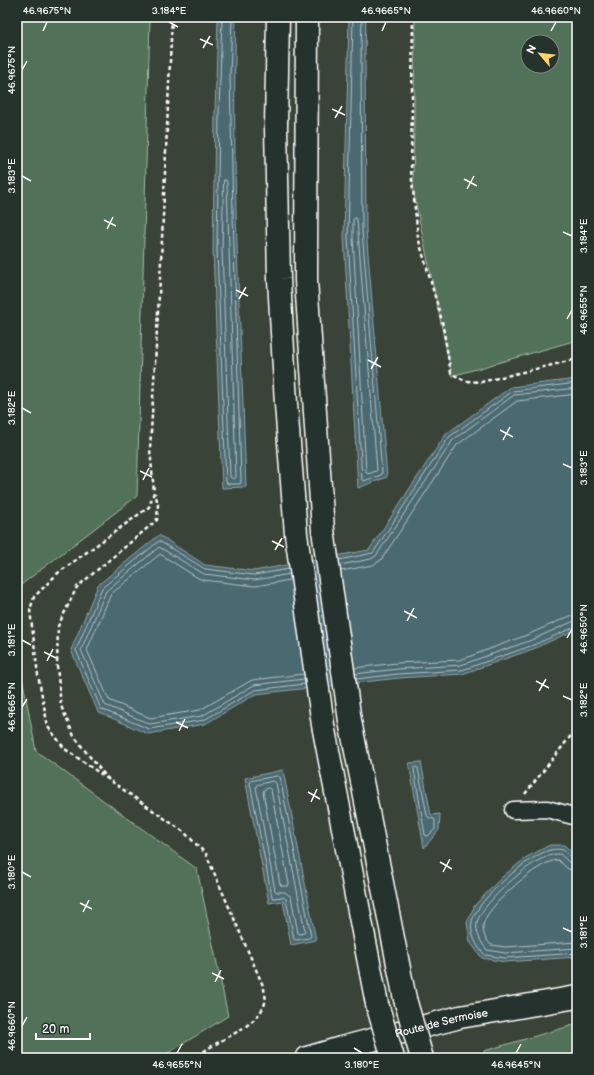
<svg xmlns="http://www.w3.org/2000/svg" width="594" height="1075" font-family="'Balsamiq Sans',sans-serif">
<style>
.green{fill:#517159;stroke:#a8b8ac;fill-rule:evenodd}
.water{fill:#4b6971;stroke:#93a5aa}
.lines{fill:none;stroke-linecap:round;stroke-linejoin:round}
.shore{stroke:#b7c3c6;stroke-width:1}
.street-casing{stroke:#fff;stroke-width:19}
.secondary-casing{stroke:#fff;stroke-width:25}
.highway-casing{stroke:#fff;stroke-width:25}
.path{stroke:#fff;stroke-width:2.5;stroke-dasharray:4 3;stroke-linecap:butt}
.street{stroke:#26332d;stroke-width:16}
.secondary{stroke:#26332d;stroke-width:22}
.highway{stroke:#26332d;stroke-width:22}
.highway-bridge-casing{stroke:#fff;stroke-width:25;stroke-linecap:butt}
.highway-bridge{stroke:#26332d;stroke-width:22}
.ticks{fill:none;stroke:#fff;stroke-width:1.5}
.labels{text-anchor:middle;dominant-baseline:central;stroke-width:4;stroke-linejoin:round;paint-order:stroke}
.street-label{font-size:11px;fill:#fff;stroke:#26332d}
.neatline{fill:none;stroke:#fff;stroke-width:1.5}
.ticks-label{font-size:10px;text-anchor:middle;fill:#fff}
</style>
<rect width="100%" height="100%" fill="#3a4338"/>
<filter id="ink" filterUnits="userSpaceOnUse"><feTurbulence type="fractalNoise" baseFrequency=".025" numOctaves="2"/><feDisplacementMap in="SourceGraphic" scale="8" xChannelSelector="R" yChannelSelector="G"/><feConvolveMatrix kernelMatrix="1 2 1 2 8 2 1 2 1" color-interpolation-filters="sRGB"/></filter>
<g filter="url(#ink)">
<g class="green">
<path d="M17 17H150L137 496 17 588Z"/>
<path d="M415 17H577V340L452 376 413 190ZM528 42H552V66H528Z"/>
<path d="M17 650 36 751 197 869 228 1016 160 1058H17Z"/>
<path d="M577 1024V1058H484V1051Z"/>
</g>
<g class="water">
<path d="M218 17H236C231 174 241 331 246 487L222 488 213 249 215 113Z"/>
<path d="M349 17H366L365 51 366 230 387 477 358 488 344 237Z"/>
<path d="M577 379V629L533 649 462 674 399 678 256 694 205 724 148 734 98 712 71 650 98 585 159 535 205 565 254 571 369 550 446 434 511 387Z"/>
<path d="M421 762 431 815 440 814 439 830 424 848 409 763Z"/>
<path d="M283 770 316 940 291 945 283 901 269 903 245 778Z"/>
<path d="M550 845H564L575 855 577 869V957L505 962 482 958 470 942 467 922 475 905 502 877 527 857Z"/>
</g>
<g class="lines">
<g class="shore">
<path d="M222 17 219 113 217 249 226 482 228 484H240L241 481 233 214 230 75 232 17"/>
<path d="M353 17 348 237 362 480 364 481 381 475 382 473 362 230 361 51 362 17"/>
<path d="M224 180H226L227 182 236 477 234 479 230 477 222 249Z"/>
<path d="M356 218 357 220 377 470 376 471 368 474 366 472 353 237V220Z"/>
<path d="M339 560 373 553 449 437 513 391 577 383"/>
<path d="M340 565 371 559 376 556 453 440 514 395 577 388"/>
<path d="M289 569 254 575 205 569 159 541 102 588 76 650 101 709 149 729 204 720 255 690 305 684"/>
<path d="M341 571 373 565 381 560 457 445 517 401 577 394"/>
<path d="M290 574 255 580 204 574 159 547 106 591 81 650 105 705 150 724 202 716 254 685 304 679"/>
<path d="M290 580 255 586 203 580 198 578 160 554 111 594 87 650 109 700 150 718 200 710 252 680 304 674"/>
<path d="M355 668 397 663 460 660 527 635 570 616 577 615"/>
<path d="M355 674 398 669 461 665 529 641 572 622 577 621"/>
<path d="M356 679 398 674 462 670 531 646 577 626"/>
<path d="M416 767 418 768 427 815 429 818 434 819 435 820V829L428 836 425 835 414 769Z"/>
<path d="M278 776 280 777 311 936 309 938 296 940 294 939 286 899 283 897 273 898 272 897 250 783 251 781Z"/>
<path d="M274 781 276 783 305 931 304 933 300 934 298 933 291 897 285 892H277L275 891 256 787 257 785Z"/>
<path d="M269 788 271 790 289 884 288 886H282L280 884 263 792 264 790Z"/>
<path d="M577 860 573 859 563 850C559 849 554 849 550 850 528 856 478 899 472 921 469 933 477 947 485 955L505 958 577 953"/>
<path d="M577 865 571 864 560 854C550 854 540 859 531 865 517 874 481 906 477 922 475 932 481 943 487 950L505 953 577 948"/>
<path d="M577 871 568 869 558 860C539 860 489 905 484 922 481 930 485 939 491 945L505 947 577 942"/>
</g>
<defs>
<path id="street" d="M513 810 547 809 577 817"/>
<g id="secondary">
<path id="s1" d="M307 1058 341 1048 460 1017 577 997"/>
</g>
<g id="highway">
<path d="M278 17 276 126 279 279 286 404 296 534 323 725 377 1004"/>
<path d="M307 17 306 280 323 530 350 721 405 999"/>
</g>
</defs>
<use href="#street" class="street-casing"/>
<use href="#secondary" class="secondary-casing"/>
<use href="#highway" class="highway-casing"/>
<g class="path">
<path d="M172 17 161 261 150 449 154 492 149 507 58 573 34 597 30 610 38 675 48 727 65 749 184 832 206 854 264 988C264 992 267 999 265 1003 256 1030 215 1039 196 1058"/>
<path d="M413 17 411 171 418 237 442 321 451 373 465 381 481 382 577 359"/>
<path d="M575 729 577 722"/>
<path d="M109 780 86 752 74 736 61 706 57 666 58 626 77 587 157 520 158 504 155 493"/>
<path d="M525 794 577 728"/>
</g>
<use href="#street" class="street"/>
<use href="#secondary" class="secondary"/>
<use href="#highway" class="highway"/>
<defs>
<g id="highway-bridge">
<path d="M405 999 422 1058"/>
<path d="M377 1004 393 1058"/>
</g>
</defs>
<use href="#highway-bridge" class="highway-bridge-casing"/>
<use href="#highway-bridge" class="highway-bridge"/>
</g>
</g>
<path class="ticks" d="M169 22 178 27M43 31 47 22M382 31 386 22M551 31 556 22M200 39 213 45M203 48 210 36M22 70 27 61M332 109 345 115M335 118 342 106M22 176 31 181M464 179 477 186M467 189 474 176M104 220 116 226M107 229 113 217M563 232 572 236M236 290 248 296M239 299 246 287M567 319 572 310M368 360 381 367M371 369 378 357M22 408 31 413M500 430 513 437M503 440 510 427M563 464 572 468M140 471 152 477M143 480 149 468M272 541 284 547M275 550 282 538M404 611 417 618M407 621 414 608M567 638 572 629M22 640 31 645M44 652 56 658M47 661 53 649M536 681 549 688M539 691 546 679M563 696 572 700M22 707 27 699M176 722 188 728M179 731 185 719M308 792 320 799M311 802 317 789M440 862 452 869M22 872 31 877M443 872 450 859M80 903 92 909M83 912 89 900M563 928 572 932M212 973 224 979M215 982 221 970M22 1026 27 1017M354 1048 362 1053M177 1053 182 1044M516 1053 521 1044"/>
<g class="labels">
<g class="street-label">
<text stroke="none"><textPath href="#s1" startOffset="139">Route de Sermoise</textPath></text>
</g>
</g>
<rect width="594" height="1075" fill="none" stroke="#26332d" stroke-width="44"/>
<g transform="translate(540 54) rotate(298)"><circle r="19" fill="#26332d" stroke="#7d8581"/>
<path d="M0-3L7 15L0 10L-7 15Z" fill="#ffd166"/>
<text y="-6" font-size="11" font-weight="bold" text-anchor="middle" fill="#ffffff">N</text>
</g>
<path d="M36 1033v6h54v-6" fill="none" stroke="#ffffff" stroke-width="2"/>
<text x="42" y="1033" font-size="12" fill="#ffffff" stroke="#26332d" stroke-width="3" paint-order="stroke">20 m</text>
<rect x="22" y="22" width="550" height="1031" class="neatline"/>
<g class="ticks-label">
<text x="47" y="14">46.9675°N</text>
<text x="169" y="14">3.184°E</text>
<text x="386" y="14">46.9665°N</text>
<text x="556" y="14">46.9660°N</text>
<text transform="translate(11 70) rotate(-90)" y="4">46.9675°N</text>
<text transform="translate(11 176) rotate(-90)" y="4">3.183°E</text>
<text transform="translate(583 236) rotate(-90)" y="4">3.184°E</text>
<text transform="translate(583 310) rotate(-90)" y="4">46.9655°N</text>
<text transform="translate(11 408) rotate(-90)" y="4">3.182°E</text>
<text transform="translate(583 468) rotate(-90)" y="4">3.183°E</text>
<text transform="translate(583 629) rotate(-90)" y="4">46.9650°N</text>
<text transform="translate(11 640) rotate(-90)" y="4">3.181°E</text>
<text transform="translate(583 700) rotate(-90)" y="4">3.182°E</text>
<text transform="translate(11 707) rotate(-90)" y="4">46.9665°N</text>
<text transform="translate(11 872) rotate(-90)" y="4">3.180°E</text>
<text transform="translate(583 932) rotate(-90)" y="4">3.181°E</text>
<text transform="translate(11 1026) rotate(-90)" y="4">46.9660°N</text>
<text x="177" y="1068">46.9655°N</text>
<text x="362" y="1068">3.180°E</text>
<text x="516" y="1068">46.9645°N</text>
</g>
</svg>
